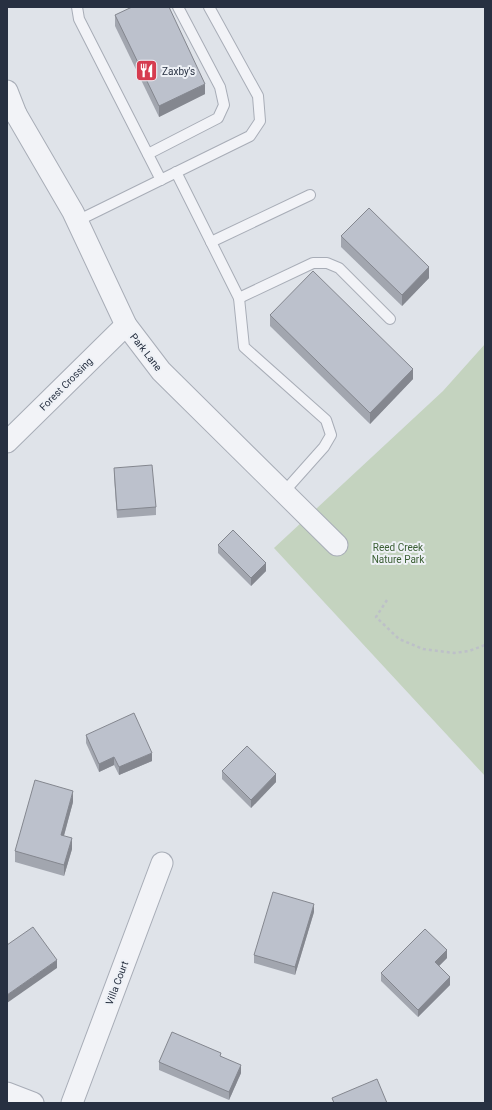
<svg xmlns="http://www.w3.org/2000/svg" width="492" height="1110" font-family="Roboto,sans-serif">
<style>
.green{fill:#c4d3bf}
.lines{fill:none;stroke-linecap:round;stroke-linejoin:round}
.service-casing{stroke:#a8adb7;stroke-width:12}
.minor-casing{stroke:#a8adb7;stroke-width:23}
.path{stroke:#bdc0c8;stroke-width:2.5;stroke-dasharray:3 3;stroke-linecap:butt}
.service{stroke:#f2f3f7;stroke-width:10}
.minor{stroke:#f2f3f7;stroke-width:21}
.wall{fill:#a2a6af}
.shaded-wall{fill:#84878f}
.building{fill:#bcc1cc;stroke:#84878f}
.labels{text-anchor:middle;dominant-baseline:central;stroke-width:4;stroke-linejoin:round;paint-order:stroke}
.poi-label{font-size:10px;fill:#273041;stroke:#eef1f6;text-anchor:start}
.street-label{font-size:10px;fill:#273041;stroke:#eef1f6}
.park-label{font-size:10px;fill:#3a5e33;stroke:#eef1f6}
</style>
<rect width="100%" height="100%" fill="#dfe3e9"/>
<path class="green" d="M485 344V776L274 548 443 391Z"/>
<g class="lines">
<defs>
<g id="service">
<path d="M77 7 79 19 161 180"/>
<path d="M148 154 218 118 224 105 220 87 178 7"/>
<path d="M176 172 239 298 244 347 326 420 331 435 324 447 283 493"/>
<path d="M77 221 250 136 260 121 258 96 209 7"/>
<path d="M211 242 310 195"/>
<path d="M239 298 313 263H327L339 268 390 319"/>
</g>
<g id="minor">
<path d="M7 91 16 114 7 103"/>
<path d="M16 114 73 212 126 325 161 371 337 545"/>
<path d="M7 442 126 325"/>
<path d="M7 1093 33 1103"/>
<path d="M72 1103 162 863"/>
</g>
</defs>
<use href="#service" class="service-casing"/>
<use href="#minor" class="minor-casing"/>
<path class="path" d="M387 600 376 617 399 639 423 649 454 653 469 651 485 645"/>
<use href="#service" class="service"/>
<use href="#minor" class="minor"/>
</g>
<g class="wall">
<path d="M115 15 205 94 159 117 115 26Z"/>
<path d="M341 236 429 278 402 306 341 247Z"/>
<path d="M270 315 413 379 370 424 270 326Z"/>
<path d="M114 468 156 507V515L117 518 114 476Z"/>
<path d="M218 545 266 571 251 586 218 553Z"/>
<path d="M86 735 152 761 119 775 114 765 99 772 86 743Z"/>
<path d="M222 771 276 782 251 808 222 779Z"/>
<path d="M73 802 64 836 72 849 64 876 15 862V851Z"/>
<path d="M314 912 295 975 254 963V955Z"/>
<path d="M447 958 439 966 450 985 418 1017 381 981V973Z"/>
<path d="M221 1056 241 1073 229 1100 159 1070V1062Z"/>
</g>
<g class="shaded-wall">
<path d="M205 84V94L159 117V106Z"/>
<path d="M429 267V278L402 306V295Z"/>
<path d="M413 369V379L370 424V413Z"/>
<path d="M266 563V571L251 586V578Z"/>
<path d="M152 753V761L119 775V767Z"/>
<path d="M114 757V765L99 772V764Z"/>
<path d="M276 774V782L251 808V800Z"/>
<path d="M73 791V802L61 846V835Z"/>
<path d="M72 838V849L64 876V865Z"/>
<path d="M314 904V912L295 975V967Z"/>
<path d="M447 950V958L435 970V962Z"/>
<path d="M57 960V968L7 1003V995Z"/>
<path d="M450 977V985L418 1017V1010Z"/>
<path d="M241 1065V1073L229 1100V1092Z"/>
</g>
<g class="building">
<path d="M132 7H169L205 84 159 106 115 15Z"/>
<path d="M369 208 429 267 402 295 341 236Z"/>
<path d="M313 271 413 369 370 413 270 315Z"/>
<path d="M152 465 156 507 117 510 114 468Z"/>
<path d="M233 530 266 563 251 578 218 545Z"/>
<path d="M134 713 152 753 119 767 114 757 99 764 86 735Z"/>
<path d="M247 746 276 774 251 800 222 771Z"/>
<path d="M35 780 73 791 61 835 72 838 64 865 15 851Z"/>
<path d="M273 892 314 904 295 967 254 955Z"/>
<path d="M33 927 57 960 7 995V945Z"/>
<path d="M425 929 447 950 435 962 450 977 418 1010 381 973Z"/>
<path d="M172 1032 221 1053 220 1056 241 1065 229 1092 159 1062Z"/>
<path d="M377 1079 387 1103H334L332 1098Z"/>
</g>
<defs>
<symbol id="restaurant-square" viewBox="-11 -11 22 22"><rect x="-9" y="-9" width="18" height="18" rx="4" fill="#d63c50" stroke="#eef1f6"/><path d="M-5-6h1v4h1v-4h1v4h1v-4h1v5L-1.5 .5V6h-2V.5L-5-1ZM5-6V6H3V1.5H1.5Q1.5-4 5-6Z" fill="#fff"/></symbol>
</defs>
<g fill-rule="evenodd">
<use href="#restaurant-square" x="134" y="58" width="25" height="25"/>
</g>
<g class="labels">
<g class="poi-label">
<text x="162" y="71">Zaxby's</text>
</g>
<g class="street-label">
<text transform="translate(146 352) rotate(52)">Park Lane</text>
<text transform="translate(66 384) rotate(-45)">Forest Crossing</text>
<text transform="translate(117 983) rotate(-69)">Villa Court</text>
</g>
<g class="park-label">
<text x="398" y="547">Reed Creek<tspan x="398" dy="12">Nature Park</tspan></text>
</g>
</g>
<rect width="492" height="1110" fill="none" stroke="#273041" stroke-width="16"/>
</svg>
